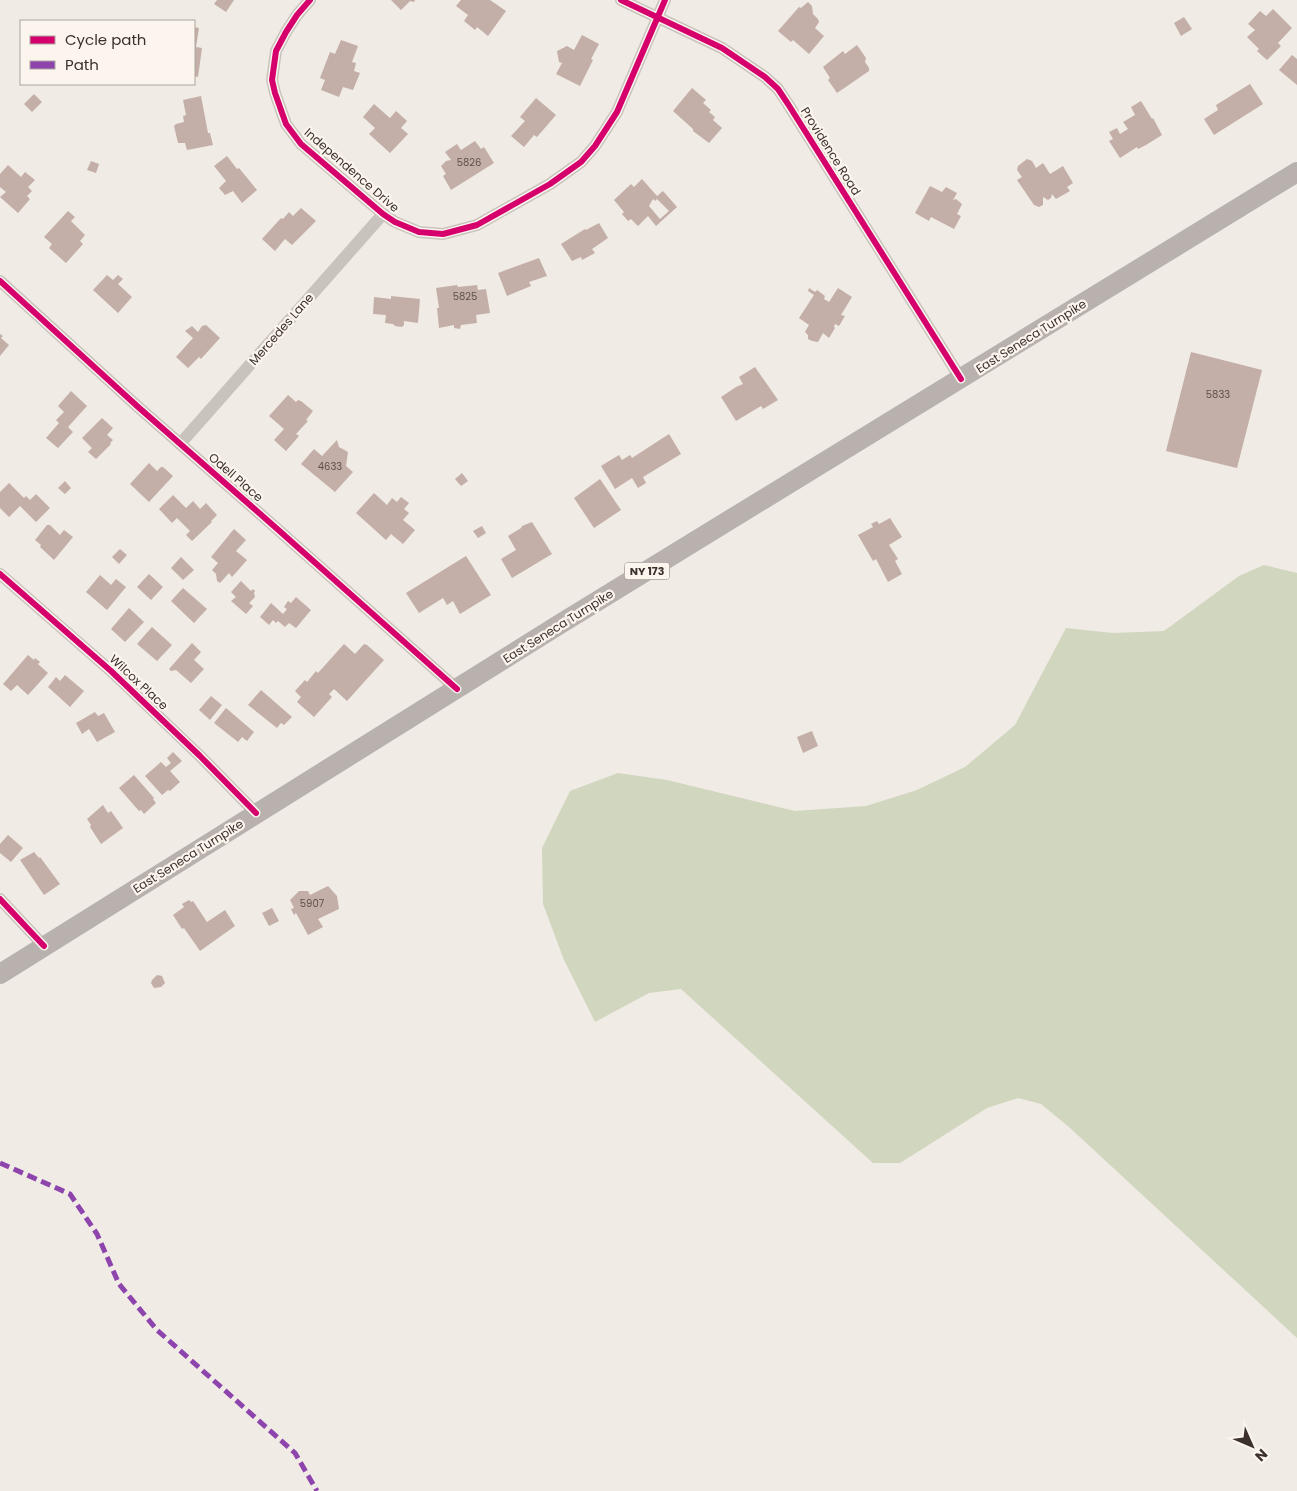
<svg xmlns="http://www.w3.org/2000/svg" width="1297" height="1491" font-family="Poppins,sans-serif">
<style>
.green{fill:#d1d6bf}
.building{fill:#c3afa7;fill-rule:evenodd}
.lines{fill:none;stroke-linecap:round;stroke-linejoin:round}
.street{stroke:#c9c3be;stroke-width:12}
.primary{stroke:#b8b1ad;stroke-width:20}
.quiet{stroke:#8e44ad;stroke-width:5;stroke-dasharray:10 5;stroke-linecap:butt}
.cycleway-casing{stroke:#fbf5ee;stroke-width:9}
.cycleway{stroke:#d6006c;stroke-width:6}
.labels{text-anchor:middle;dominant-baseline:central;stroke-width:4.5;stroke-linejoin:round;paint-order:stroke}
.number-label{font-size:10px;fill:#5d504a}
.shield{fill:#fbf5ee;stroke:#756b66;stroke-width:1}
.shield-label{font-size:11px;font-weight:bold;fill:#3b302b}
.street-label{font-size:12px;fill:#3b302b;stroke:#fbf5ee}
</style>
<rect width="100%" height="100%" fill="#f0ebe5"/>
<path class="green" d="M1264 565 1297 573V1338L1069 1127 1041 1104 1018 1098 987 1108 900 1163H873L681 989 649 993 595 1022 564 960 543 904 542 848 570 791 618 773 667 780 795 811 866 806 917 790 965 767 1015 725 1066 628 1113 633 1164 631 1239 576Z"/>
<g class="building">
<path d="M217 0H234L226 12 214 4Z"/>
<path d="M391 0H415L414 2 410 1 401 10Z"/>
<path d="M461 0H490L506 11 488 36 477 27 475 30 464 21 468 15 456 6Z"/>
<path d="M808 2 812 6 813 14 818 19 819 22 815 28 824 36 809 54 793 40 791 42 778 31 799 7 801 8Z"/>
<path d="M1273 9 1292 28 1278 43 1281 46 1267 60 1257 51 1259 49 1247 37 1255 30 1248 24 1260 11 1266 16Z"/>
<path d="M1184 17 1192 29 1181 36 1174 23Z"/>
<path d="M194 27 199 28 196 47 202 48 198 77 194 76Z"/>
<path d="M582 35 599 44 591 59 593 60 580 86 556 74 562 63 559 62 557 51 567 46 574 50Z"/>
<path d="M341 40 358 46 352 62 356 63 354 71 360 73 353 90 343 87 339 97 321 90 325 80 320 78 330 52 335 54Z"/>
<path d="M857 45 866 58 865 62 869 68V71L837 93 828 80 830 78 823 67 843 51 845 54Z"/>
<path d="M1292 55 1297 59V85L1279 70Z"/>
<path d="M1250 84 1263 104 1214 135 1204 119 1218 110 1216 105Z"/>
<path d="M692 88 706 100 703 103 711 110 709 112 715 117 713 120 722 128 709 143 693 131V129L673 111Z"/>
<path d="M34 94 42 102 32 112 24 104Z"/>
<path d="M201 96 208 133H210L213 145 187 150 185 143H178L174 126 176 124 184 122 183 116 186 115 183 100Z"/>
<path d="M536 98 556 115 537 137 534 135 524 147 511 136 525 121 520 117Z"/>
<path d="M1141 101 1152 119 1153 118 1162 135 1146 145 1138 149 1137 147 1120 158 1109 141 1113 139 1109 132 1117 128 1120 134 1128 129 1123 122 1135 115 1131 107Z"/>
<path d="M374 104 390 118 396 111 407 121 401 128 408 134 390 153 369 134 375 128 363 117Z"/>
<path d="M475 141 481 149 484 147 494 163 451 190 443 176 446 174 441 166 446 161 451 160 445 152 457 144 461 150Z"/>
<path d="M227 156 237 169 239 168 257 190 242 203 233 191 225 195 219 188 226 181 214 166Z"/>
<path d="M1027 159 1032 161 1036 168 1043 163 1050 174 1063 166 1073 183 1067 187 1070 191 1056 199 1052 194 1051 198 1048 200 1043 197V205L1039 207 1034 205 1017 180 1022 177 1017 170 1018 166Z"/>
<path d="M91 161 99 164 96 173 87 170Z"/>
<path d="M8 165 21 177 25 172 35 180 28 187 32 191 27 196 30 199 18 213 0 197 6 192 0 187V174Z"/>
<path d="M642 179 657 196 663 191 677 207 656 226 648 216 638 226 631 219 628 221 622 214 624 212 614 200 631 184 634 187ZM653 199 655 201 657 199 669 211 660 219 649 206Z"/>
<path d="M930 186 942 192 946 187 957 193 953 200 956 199 962 204 957 214 961 216 954 229 931 217 929 221 915 213Z"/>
<path d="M301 208 316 221 292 245 285 239 275 251 262 239 281 218 283 219 289 212 293 216Z"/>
<path d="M68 211 75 217 71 221 85 235 80 241 83 244 66 263 49 248 52 244 44 237Z"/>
<path d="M599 223 608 238 592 249 595 253 582 260 581 257 572 261 561 244 585 229 586 230Z"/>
<path d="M539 258 547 276 529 282 531 286 507 296 498 273Z"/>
<path d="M107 275 113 280 118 275 123 279 118 284 132 297 118 313 93 290Z"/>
<path d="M457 285 458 287 477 285 478 290 486 289 490 313 476 315 477 323 461 325 460 329 454 328V325L439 328 437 308H439L436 288Z"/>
<path d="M809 288 815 292 817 290 825 296 824 299 829 302 838 288 852 297 841 315 845 316 839 326 835 324 834 327 835 328 829 338 823 333 818 342 812 341 808 339V335L805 332 809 325 799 318 814 295 808 291Z"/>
<path d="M391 296 420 299 418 323 404 321V325L402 327 395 326 393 324 385 323 386 315 373 314 374 297 391 299Z"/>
<path d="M206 325 220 338 201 359 199 357 188 368 176 357 193 338 185 331 192 326 198 332 202 326Z"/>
<path d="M0 334 3 336 1 338 9 345 0 356Z"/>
<path d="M1191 352 1262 370 1237 468 1166 451Z"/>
<path d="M755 367 778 400 763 409 761 406 736 421 721 397 736 387 743 384 739 377Z"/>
<path d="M71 391 87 406 68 427 73 432 58 448 46 438 59 423 56 420 64 412 58 406Z"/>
<path d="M288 395 296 402 298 400 301 401 313 411 306 420 308 421 296 434 299 436 286 451 274 440 284 429 269 416Z"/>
<path d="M102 418 113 428 107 435 113 440 110 443 111 444 96 459 88 452 92 448 82 438Z"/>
<path d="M669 434 681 454 643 477 646 483 638 488 632 478 615 489 601 466 619 455 622 460 630 455 632 458Z"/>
<path d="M337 440 339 447 348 452 346 466 353 472 335 492 301 464 314 449 322 456Z"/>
<path d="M149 463 157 471 161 467H163L173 476 149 502 130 484Z"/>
<path d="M462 473 468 481 461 486 455 479Z"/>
<path d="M600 479 621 510 594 528 574 498Z"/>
<path d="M65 481 71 488 65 494 58 488Z"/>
<path d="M9 483 24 498 26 496 30 500 36 494 50 508 36 522 20 506 9 517 0 508V492Z"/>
<path d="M374 493 387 505 392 498 397 502 401 497 409 503 404 509 409 513 403 520 415 530 403 544 391 534 386 540 356 513Z"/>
<path d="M173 495 186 508 193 501 200 509 206 503 217 515 211 521 212 522 192 541 186 535 190 531 177 518 172 523 159 509Z"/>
<path d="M890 518 902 537 889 545 898 559 895 561 902 574 888 582 876 559 873 561 858 535 873 527 871 524 877 521 879 524Z"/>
<path d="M532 522 552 554 512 578 501 559 516 550 508 536 521 528 522 526Z"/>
<path d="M47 525H50L60 535 64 530 73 537 54 560 40 547 41 545 35 540Z"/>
<path d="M482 526 486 533 478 538 473 531Z"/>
<path d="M234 529 246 540 236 551 247 560 232 577 229 573 220 583 217 581 216 574 212 570 218 563 211 557Z"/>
<path d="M120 549 127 555 119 564 112 557Z"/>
<path d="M466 556 491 595 460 614 453 601 447 605 443 598 419 613 406 593Z"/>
<path d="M181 557 194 570 183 580 171 568Z"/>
<path d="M149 574 163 587 151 600 137 587Z"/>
<path d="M100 575 111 585 116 579 126 587 107 610 86 592Z"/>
<path d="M241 581 251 591 253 589 255 591 254 593 255 597 249 603 253 606 246 614 231 601 236 597 231 592Z"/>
<path d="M183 588 207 609 194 623 171 601Z"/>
<path d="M296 597 311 610 296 628 289 623 285 627 278 621 276 623 273 620 269 625 260 617 271 603 283 614 287 609 284 607 288 601 291 603Z"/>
<path d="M129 608 144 622 125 642 111 629Z"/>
<path d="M152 627 172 645 157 661 137 644Z"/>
<path d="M192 643 201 652 194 660 204 669 191 683 176 670 171 671 169 669Z"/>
<path d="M344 644 355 654 364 644 367 645 384 660 347 701 334 689 329 694 332 697 314 717 297 702 301 697 295 691 305 680 307 682 316 671 318 673Z"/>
<path d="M28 655 34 660 35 658 40 662 38 664 48 673 28 695 17 685 11 691 3 684Z"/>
<path d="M65 675 84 691 70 707 48 687 56 677 60 681Z"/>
<path d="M261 690 292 717 284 725 281 723 277 728 248 705Z"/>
<path d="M211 696 222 705 210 720 199 710Z"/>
<path d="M226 708 254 732 247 741 242 737 238 742 214 723Z"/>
<path d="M95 712 98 716 104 713 115 732 97 742 89 729 82 734 76 723Z"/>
<path d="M812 731 818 746 803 753 797 737Z"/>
<path d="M173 752 182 761 170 771 180 782 170 791 168 790 162 795 145 776 161 762 166 767 171 763 167 758Z"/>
<path d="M134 775 154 798 153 799 156 803 144 814 141 810 139 811 119 788Z"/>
<path d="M103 805 108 813 111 811 123 828 101 844 90 827 91 825 87 819Z"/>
<path d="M8 835 23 848 11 862 0 853V844Z"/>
<path d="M34 852 39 858 40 857 60 884 44 895 20 860Z"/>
<path d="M328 886 337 896 339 909 318 919 323 927 308 935 296 913 294 915 291 909 294 908 290 900 299 891H308L310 895Z"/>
<path d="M189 900 191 902 193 901 207 922 225 910 235 926 200 951 184 928 182 929 173 915 184 907 182 904Z"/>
<path d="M272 908 279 921 269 926 262 913Z"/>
<path d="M157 975 162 976 165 983 161 987 154 988 151 983 152 980Z"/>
</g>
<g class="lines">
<g class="street">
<path d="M310 0 297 15 286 32 276 51 272 80 275 93 286 124 301 144 383 214 395 222 419 232 443 234 477 225 550 184 581 162 595 146 617 112 665 0"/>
<path d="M621 0 722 48 765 77 778 89 788 104 961 379"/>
<path d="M0 281 137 406 275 527 457 689"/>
<path d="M180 444 383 214"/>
<path d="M0 574 111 671 200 756 256 813"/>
<path d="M0 899 44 946"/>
</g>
<path class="primary" d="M0 974 560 624 1297 172"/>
<path class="quiet" d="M0 1163 70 1194 97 1234 119 1284 157 1330 295 1453 317 1491"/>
<defs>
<g id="cycleway">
<path d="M310 0 297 15 286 32 276 51 272 80 275 93 286 124 301 144 383 214 395 222 419 232 443 234 477 225 550 184 581 162 595 146 617 112 665 0"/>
<path d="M621 0 722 48 765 77 778 89 788 104 961 379"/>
<path d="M0 281 137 406 275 527 457 689"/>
<path d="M0 574 111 671 200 756 256 813"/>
<path d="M0 899 44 946"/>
</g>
</defs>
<use href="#cycleway" class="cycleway-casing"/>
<use href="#cycleway" class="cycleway"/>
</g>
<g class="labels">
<g class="number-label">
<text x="469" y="162">5826</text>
<text x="465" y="296">5825</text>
<text x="1218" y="394">5833</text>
<text x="330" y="466">4633</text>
<text x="312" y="903">5907</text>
</g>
<rect class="shield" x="624.5" y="562.5" width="45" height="17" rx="4"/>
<g class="shield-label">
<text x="647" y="571">NY 173</text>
</g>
<g class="street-label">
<text transform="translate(831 151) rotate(58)">Providence Road</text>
<text transform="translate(352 170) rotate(41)">Independence Drive</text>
<text transform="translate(281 329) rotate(-49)">Mercedes Lane</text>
<text transform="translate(1031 336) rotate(-32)">East Seneca Turnpike</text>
<text transform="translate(236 477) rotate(41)">Odell Place</text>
<text transform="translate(558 626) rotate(-32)">East Seneca Turnpike</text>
<text transform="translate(139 682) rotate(43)">Wilcox Place</text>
<text transform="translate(188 856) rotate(-32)">East Seneca Turnpike</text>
</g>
</g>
<rect x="20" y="20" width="175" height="65" fill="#fbf5ee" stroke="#aea6a0"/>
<rect x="30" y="36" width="25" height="8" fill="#d6006c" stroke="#aea6a0"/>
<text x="65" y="45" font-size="15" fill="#3b302b">Cycle path</text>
<rect x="30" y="61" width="25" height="8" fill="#8e44ad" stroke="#aea6a0"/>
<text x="65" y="70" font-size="15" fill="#3b302b">Path</text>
<g transform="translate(1252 1446) rotate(135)" stroke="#fbf5ee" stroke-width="4" paint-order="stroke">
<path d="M0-4L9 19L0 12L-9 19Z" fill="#3b302b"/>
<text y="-8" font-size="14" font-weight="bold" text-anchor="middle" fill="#3b302b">N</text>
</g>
</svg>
